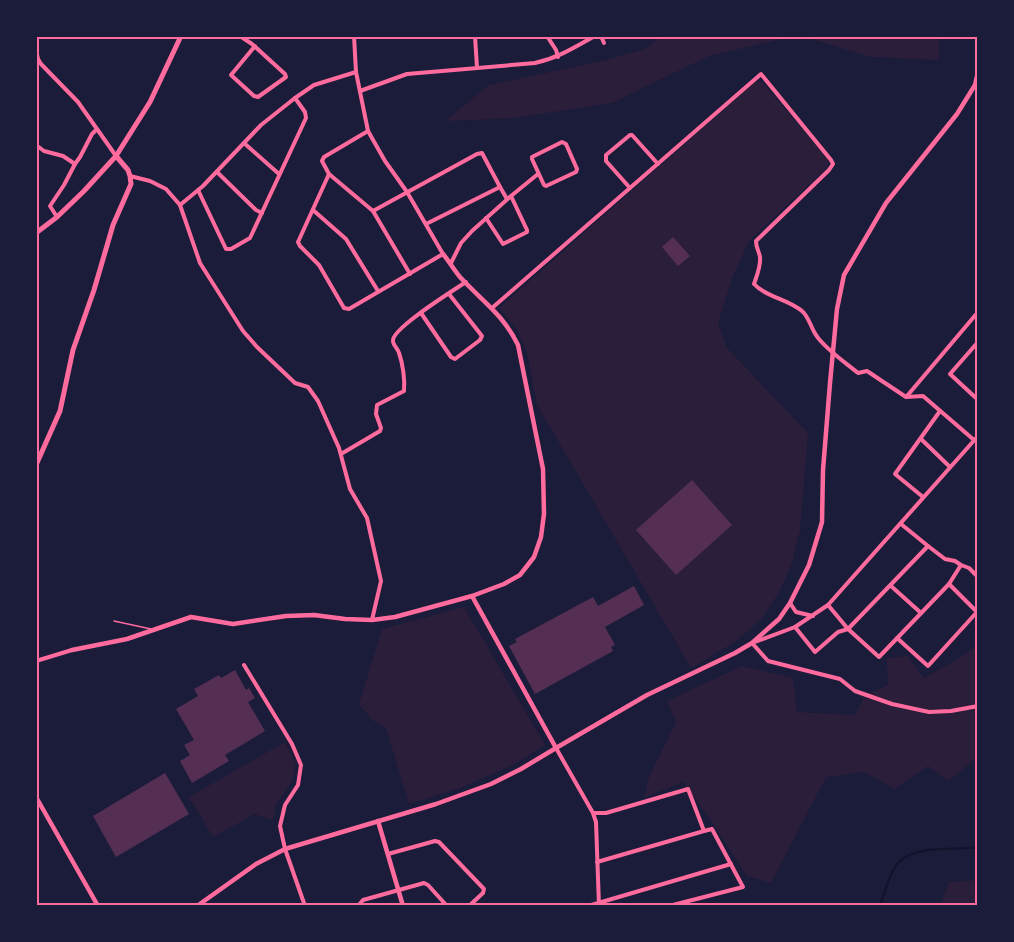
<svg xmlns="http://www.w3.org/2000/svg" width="1014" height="942" font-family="'Times New Roman',serif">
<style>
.green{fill:#2a1e3b}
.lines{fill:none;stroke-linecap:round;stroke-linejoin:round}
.stream{stroke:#12122b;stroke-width:2}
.building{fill:#542f53}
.service{stroke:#ff6b9d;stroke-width:1.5}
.minor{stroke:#ff6b9d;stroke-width:4}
.tertiary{stroke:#ff6b9d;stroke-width:4.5}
.secondary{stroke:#ff6b9d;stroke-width:5}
.neatline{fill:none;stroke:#ff6b9d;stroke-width:2}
</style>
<rect width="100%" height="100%" fill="#1b1b3a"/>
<g class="green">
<path d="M661 36H793L709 56 612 103 514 118 445 121 489 85 606 60 645 49Z"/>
<path d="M801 36H939V60L871 57Z"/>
<path d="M756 81 762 82 829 160 827 168 749 241 732 278 718 323 727 348 808 433 800 530 792 563 780 591 761 619 735 642 691 668 537 405 528 356 518 331 499 308Z"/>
<path d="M464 607 545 745 513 765 460 788 409 804 386 728 372 720 359 704 382 629Z"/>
<path d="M978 645V757L948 781 928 766 894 789 865 772 826 777 771 883 747 876 710 819 683 782 644 798 649 777 676 722 667 701 742 666 793 678 797 712 855 715 865 695 888 685 887 658 907 656 924 678 961 657Z"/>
<path d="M285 742 296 764 292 781 276 805 273 820 255 814 213 837 189 797Z"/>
<path d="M978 880V906H940L949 882Z"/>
</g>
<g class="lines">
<path class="stream" d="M880 906C884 893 888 879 895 867 909 843 955 851 978 847"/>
</g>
<g class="building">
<path d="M673 237 690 256 678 266 662 247Z"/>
<path d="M692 480 732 525 676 575 636 530Z"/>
<path d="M634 586 644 605 605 627 615 645 611 647 613 651 535 694 509 646 517 642 515 639 593 597 598 606Z"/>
<path d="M235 670 246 690 249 688 255 698 248 702 265 731 225 755 229 761 192 783 180 761 190 755 184 745 194 740 176 709 198 696 194 689 219 675 221 678Z"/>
<path d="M165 773 189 814 116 857 93 816Z"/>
</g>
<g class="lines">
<path class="service" d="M114 621 151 629"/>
<g class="minor">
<path d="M240 36 252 44 285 74 286 77 258 97 254 96 231 75 255 46"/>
<path d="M475 36 477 68"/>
<path d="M547 36 556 50 558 57"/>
<path d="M601 36 604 43"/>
<path d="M36 50 38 59 41 64 78 102 116 156"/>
<path d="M360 91 407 74 535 63C558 58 575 47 595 36"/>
<path d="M368 131 324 157 322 161 329 174 373 211 410 274"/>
<path d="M562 142 566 144 577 169 576 172 546 186 544 185 532 159V157Z"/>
<path d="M244 143 279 174"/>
<path d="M36 145 44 151 63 156 75 164"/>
<path d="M217 172 256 210 262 213"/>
<path d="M329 174 298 242 300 246 319 265 344 308 349 309 443 254 407 192 385 161 368 131 356 72 354 36"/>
<path d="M130 176 150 181 166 189 180 205 200 263 243 331 257 347 295 383 308 387 318 401 339 448 350 489 367 518 381 581 372 620"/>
<path d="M500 187 507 199"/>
<path d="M630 188 606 161V155L630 135H632L658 164"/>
<path d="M198 190 226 249H231L250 238 306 118 305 112 295 98"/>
<path d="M180 205 203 186 261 125 295 98 314 85 356 72"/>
<path d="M313 210 346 239 378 291"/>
<path d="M373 211 477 154 482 153 500 187 426 224"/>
<path d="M57 217 50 206 64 185 75 164 80 157 92 134 96 130"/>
<path d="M486 218 503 244 527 232V230L511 196"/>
<path d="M451 263 461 243 472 231 511 196 538 174"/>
<path d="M492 308 761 74 831 160 833 164 829 170 756 241C756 248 759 251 760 257 761 266 757 275 754 284 766 297 788 299 802 311 809 317 811 328 816 335 824 348 846 363 858 373L867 371 906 397 923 396 974 440"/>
<path d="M421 313 451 357 455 359 480 340 482 336 449 294"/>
<path d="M907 396 978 312"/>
<path d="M976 398 950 374 978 342"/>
<path d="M978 436 828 605 795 627 752 643 768 661 840 679 855 691 892 704 929 712 951 711 978 706"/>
<path d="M921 439 950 467"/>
<path d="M341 454 380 431 381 428 376 414 377 405 404 391C405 380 403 364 399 353 398 349 393 345 393 341 391 329 454 290 466 282"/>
<path d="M923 497 895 474 940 411"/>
<path d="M901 524 928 546"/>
<path d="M891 586 921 613"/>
<path d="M790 603 796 612 813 616"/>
<path d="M828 605 848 629 879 657 949 584 961 565 969 568 978 577"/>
<path d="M795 627 815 652 838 632 848 629 928 546 945 559 955 561 961 565"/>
<path d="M897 638 928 666 977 612 949 584"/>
<path d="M36 661 72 650"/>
<path d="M244 665 292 744 301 765 298 785 285 805 280 826 285 849 305 906"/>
<path d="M556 748 593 813 596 822 599 906"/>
<path d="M593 813H606L688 789 704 831 712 829 743 887 669 906"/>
<path d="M388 854 435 841 439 842 484 889 483 893 469 906"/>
<path d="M597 862 704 831"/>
<path d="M358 906 363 900 424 883 428 885 447 906"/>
<path d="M588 906 731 864"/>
</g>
<g class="tertiary">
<path d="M472 596 556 748"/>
<path d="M72 650 127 639 191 617 233 624 286 616 314 615 345 619 372 620 395 617 472 596 504 584 520 575 534 557 541 537 544 514 543 469 518 345C503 314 482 301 460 277 454 270 449 261 443 254"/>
<path d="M36 797 98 906"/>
<path d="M378 821 403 906"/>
<path d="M197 906 256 864 285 849 436 804 491 784 521 769 556 748 647 695 735 653 752 643 779 619 790 603 809 565 822 522 823 470 830 383 837 309 844 275 886 203 957 114 975 85 978 72"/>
</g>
<g class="secondary">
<path d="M36 233 57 217 84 191 116 156 150 102 181 36"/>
<path d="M36 465 60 411 73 350 94 290 113 225 131 184 130 176 128 170 116 156"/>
</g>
</g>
<rect width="1014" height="942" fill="none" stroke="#1b1b3a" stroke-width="75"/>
<rect x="38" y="38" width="938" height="866" class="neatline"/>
</svg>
